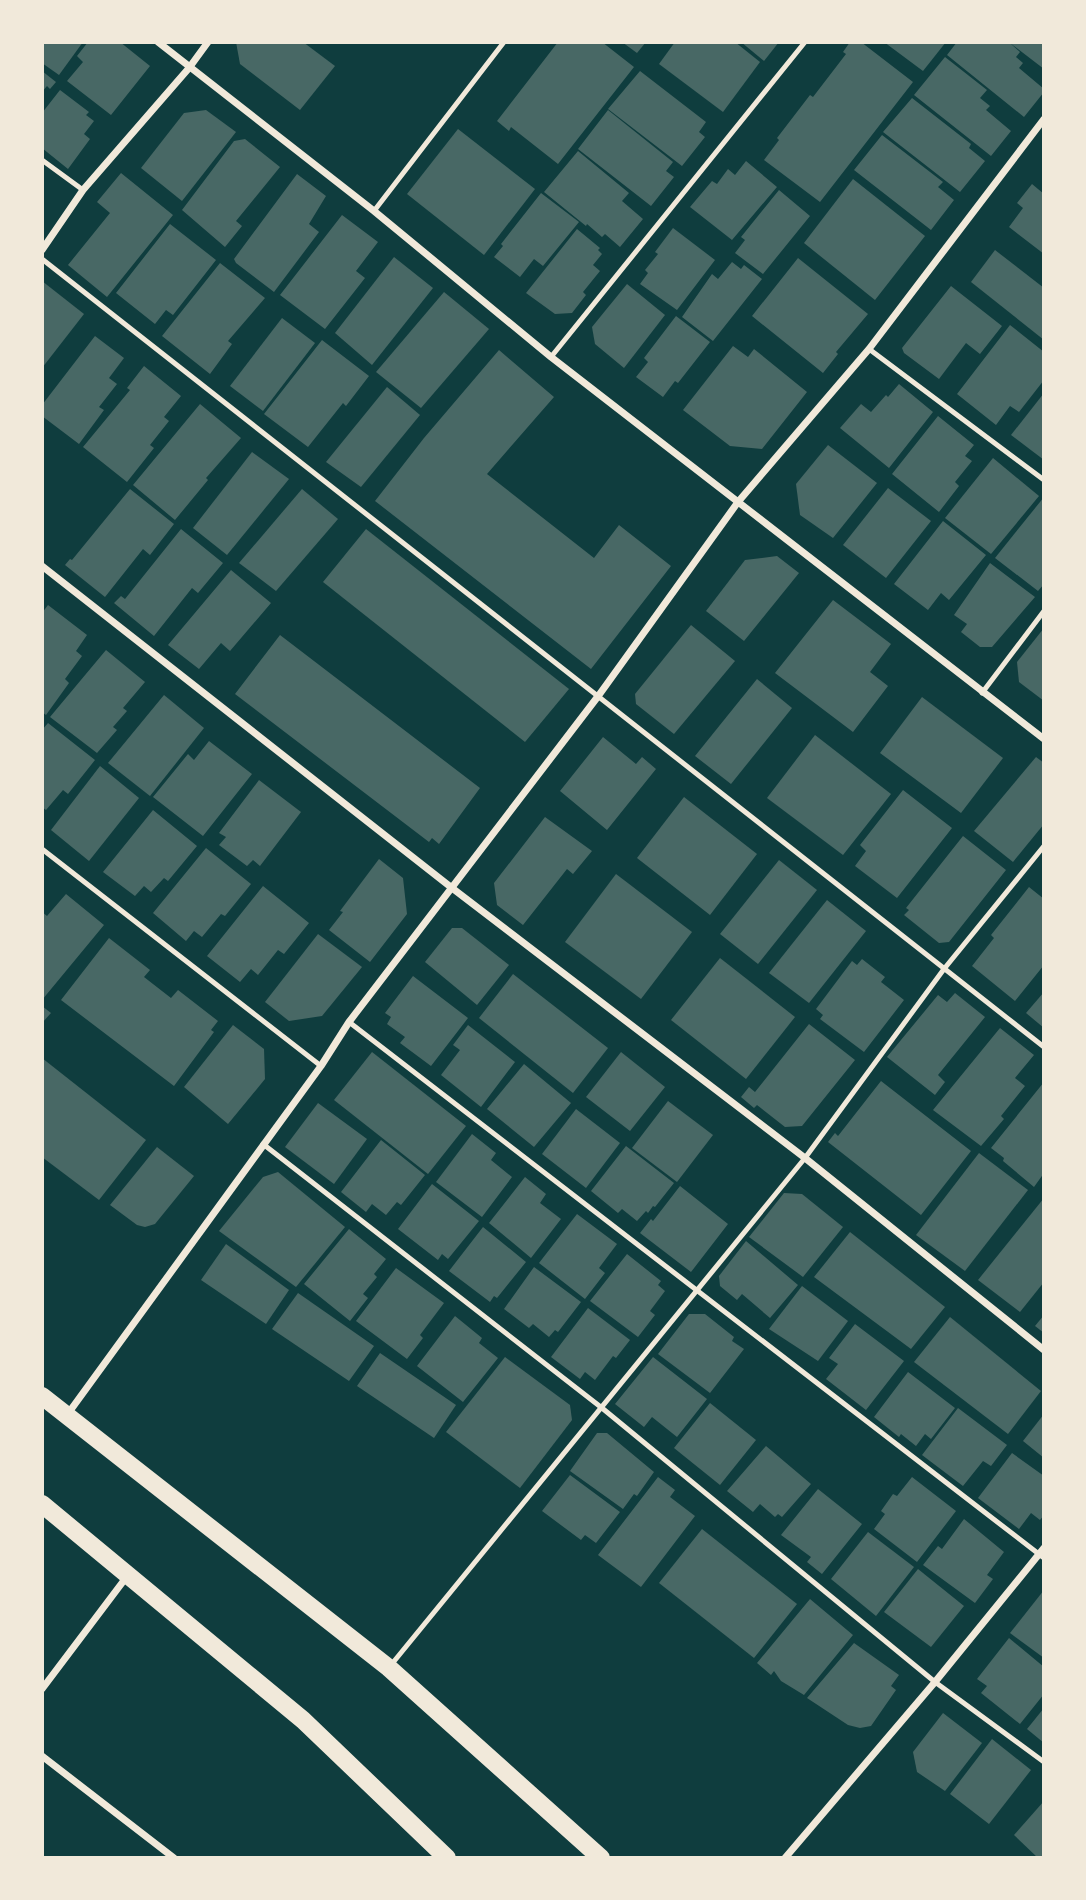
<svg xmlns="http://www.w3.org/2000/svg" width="1086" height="1900" font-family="Montserrat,sans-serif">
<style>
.building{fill:#486865}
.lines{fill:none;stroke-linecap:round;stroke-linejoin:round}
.service{stroke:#f1e9da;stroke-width:5}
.minor{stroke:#f1e9da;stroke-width:7}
.primary{stroke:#f1e9da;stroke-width:18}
</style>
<rect width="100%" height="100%" fill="#0f3d3e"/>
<g class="building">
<path d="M42 42H83L59 75 42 63Z"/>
<path d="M88 42H120L150 66 111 115 67 81 83 62 77 56Z"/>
<path d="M236 42H303L335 66 300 110 240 64Z"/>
<path d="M558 42H602L634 67 558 164 511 127 509 131 497 121Z"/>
<path d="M622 42H646L637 53Z"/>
<path d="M675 42H735L760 62 723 112 659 64Z"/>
<path d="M741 42H779L764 61Z"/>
<path d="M850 42H861L913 82 820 202 764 160 779 140 777 138 810 95 813 97 846 54 843 52Z"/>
<path d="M884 42H946L923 71Z"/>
<path d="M957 42H1044V69L1010 43 1020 52 1016 57 1023 63 1019 68 1044 89V92L1024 117 947 55Z"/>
<path d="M945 57 987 90 980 98 990 106 986 110 1011 131 991 156 914 95Z"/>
<path d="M42 71 56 82 50 89 47 86 42 92Z"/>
<path d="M640 71 706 122 699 132 705 137 682 166 608 109Z"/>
<path d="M60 90 89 112 86 115 94 121 84 134 90 139 68 169 42 148V113Z"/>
<path d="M912 98 971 144 969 148 985 161 960 192 883 132Z"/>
<path d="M206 110 236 132 182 201 141 168 184 113Z"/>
<path d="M608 110 673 162 666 171 674 177 651 206 578 149Z"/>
<path d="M458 129 535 189 484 255 407 194Z"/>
<path d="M882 135 943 182 938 187 954 200 931 230 854 170Z"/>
<path d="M245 139 280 167 236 221 242 226 225 247 182 210 234 141Z"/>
<path d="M578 151 629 193 622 201 643 219 620 247 605 234 602 237 587 224 586 226 544 192Z"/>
<path d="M746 161 777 187 732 240 690 207 712 181 717 184 728 169 735 175Z"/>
<path d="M121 173 173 215 107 297 68 265 110 213 97 202Z"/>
<path d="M297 174 326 196 309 224 319 232 274 292 236 263 234 259Z"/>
<path d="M853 179 925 236 875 300 804 243Z"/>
<path d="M1032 184 1044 194V254L1009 227 1023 208 1017 203Z"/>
<path d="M779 190 810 216 763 274 735 253 745 240 741 237Z"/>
<path d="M541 193 579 222 543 266 534 259 520 277 494 257 503 246 501 244Z"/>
<path d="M342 215 378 242 356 271 365 278 325 329 280 295Z"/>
<path d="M170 224 216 260 173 315 166 310 155 324 116 293Z"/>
<path d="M673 228 715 260 677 310 640 284 648 273 645 270 658 254 655 252Z"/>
<path d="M577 229 600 248 598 250 602 254 593 265 600 271 583 292 586 295 572 313 555 314 526 293Z"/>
<path d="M995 250 1044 288V340L971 282Z"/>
<path d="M394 257 433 288 372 365 335 333Z"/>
<path d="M798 258 868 314 836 352 838 354 823 373 752 316Z"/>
<path d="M732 262 741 269 744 265 762 279 713 341 682 317 712 274 718 279Z"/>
<path d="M220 263 265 298 228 341 232 344 210 374 162 336Z"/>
<path d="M42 281 84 314 42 368Z"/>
<path d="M627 284 665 315 624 368 595 344 592 327Z"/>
<path d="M951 286 1002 326 980 354 966 343 939 379 904 353 902 348Z"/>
<path d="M444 292 489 329 421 408 376 372Z"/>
<path d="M676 316 710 342 678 383 675 381 663 397 636 377 648 362 644 358Z"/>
<path d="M282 318 315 343 263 411 230 386Z"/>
<path d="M1010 325 1044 352V380L1019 412 1010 406 996 425 957 394Z"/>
<path d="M95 336 124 358 109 378 117 384 99 407 104 410 79 444 42 416V405Z"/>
<path d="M322 340 369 376 346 406 343 403 308 447 264 414Z"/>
<path d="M733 346 748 357 754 349 807 392 762 449 730 446 683 410Z"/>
<path d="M499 350 554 397 487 474 594 558 619 525 671 566 591 669 375 501 424 438Z"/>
<path d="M144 366 181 396 164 417 169 421 150 445 154 448 127 482 83 447 130 390 127 388Z"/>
<path d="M899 384 933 412 889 468 840 428 861 404 871 412 886 395 888 397Z"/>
<path d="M387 387 420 415 361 487 326 462Z"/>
<path d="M1044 393V460L1011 435Z"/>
<path d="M200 404 241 438 206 478 208 480 175 520 133 485Z"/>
<path d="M938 416 974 445 965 456 972 461 955 482 959 486 939 512 892 474Z"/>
<path d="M828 445 877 483 833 538 800 515 796 484Z"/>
<path d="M252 452 289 479 227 555 193 528Z"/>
<path d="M993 458 1039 496 991 554 945 518Z"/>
<path d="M888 488 931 521 886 578 843 545Z"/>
<path d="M130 489 174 524 150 555 143 549 105 597 65 565 70 559 72 560Z"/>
<path d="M302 489 338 519 276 591 239 563Z"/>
<path d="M1044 497V584L1038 591 995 558Z"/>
<path d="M943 521 986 555 949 600 941 593 928 610 894 584Z"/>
<path d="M181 529 223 563 198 593 192 588 154 636 114 603 121 596 125 599Z"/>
<path d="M366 529 569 689 525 742 323 582Z"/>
<path d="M777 556 799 573 744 641 706 611 745 560Z"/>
<path d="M990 563 1035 597 992 647H980L961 632 967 624 954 615Z"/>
<path d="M231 570 271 603 230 651 221 643 199 669 168 645Z"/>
<path d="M833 600 891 644 870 672 888 686 853 732 775 673Z"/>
<path d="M48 605 87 635 76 651 82 656 65 679 69 683 46 715 42 712V613Z"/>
<path d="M691 625 735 661 674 734 636 704 635 694Z"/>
<path d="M1044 628V701L1019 682 1017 662Z"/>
<path d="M280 635 480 788 439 844 432 838 429 842 235 694Z"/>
<path d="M106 650 145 682 123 708 127 711 113 727 117 730 97 753 50 717Z"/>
<path d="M757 679 792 708 731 784 695 756Z"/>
<path d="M164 695 204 728 150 796 108 763Z"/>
<path d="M922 697 1003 758 961 813 880 753Z"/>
<path d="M48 723 95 760 68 794 63 790 46 810 42 807V730Z"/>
<path d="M815 735 891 794 843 855 767 798Z"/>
<path d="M603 737 636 764 642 757 656 769 607 830 560 791Z"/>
<path d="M209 741 252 774 203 836 153 797 188 754 194 760Z"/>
<path d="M1036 757 1044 763V824L1013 862 974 831Z"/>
<path d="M100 766 139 798 89 861 51 830Z"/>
<path d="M259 780 301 812 260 866 253 860 247 866 219 845 226 837 219 833Z"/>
<path d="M903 790 952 828 897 898 855 866 866 851 860 845Z"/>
<path d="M684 797 757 854 710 915 637 858Z"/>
<path d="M153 810 197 846 168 881 164 878 151 892 144 886 135 896 103 872Z"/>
<path d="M545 817 592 851 573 874 567 869 523 925 497 905 494 883Z"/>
<path d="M963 836 1006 870 949 942 939 943 904 915 909 910 906 908Z"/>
<path d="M206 848 251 884 225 916 221 914 202 937 194 931 186 941 153 913Z"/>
<path d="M379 859 403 878 407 914 370 962 329 930 343 912 340 911Z"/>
<path d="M779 860 817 890 758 964 720 934Z"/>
<path d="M616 874 692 932 641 999 565 942Z"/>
<path d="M263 886 309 923 284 954 278 950 258 975 251 969 240 982 207 956Z"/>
<path d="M1029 887 1044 899V965L1015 1001 972 966 994 938 991 935Z"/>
<path d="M66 894 104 925 42 1000V912L47 916Z"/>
<path d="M827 900 866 931 809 1003 769 973Z"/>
<path d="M452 928H462L509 965 477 1005 425 962Z"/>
<path d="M318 934 362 967 322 1016 289 1021 265 1002Z"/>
<path d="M109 938 150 970 144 977 171 998 178 990 218 1021 211 1030 214 1032 174 1086 61 1000Z"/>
<path d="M720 958 795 1017 746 1079 671 1020Z"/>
<path d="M862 959 885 977 881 982 904 1000 864 1052 820 1019 823 1015 816 1009 852 961 857 965Z"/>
<path d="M513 974 608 1048 573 1093 479 1018Z"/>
<path d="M413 976 468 1018 431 1066 400 1043 405 1037 387 1024 391 1017 385 1013Z"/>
<path d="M1044 992V1028L1026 1013Z"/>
<path d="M955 993 985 1017 938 1075 945 1082 935 1095 887 1057 938 995 947 1002Z"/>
<path d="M42 1006 51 1013 42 1023Z"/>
<path d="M809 1024 855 1060 802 1126 785 1127 757 1105 754 1108 741 1097 749 1087 755 1092Z"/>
<path d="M233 1025 264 1049 265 1079 228 1124 184 1087Z"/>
<path d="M468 1025 515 1062 481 1107 441 1075 460 1050 453 1045Z"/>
<path d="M1000 1028 1034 1055 1015 1078 1025 1086 1001 1116 1004 1119 981 1146 933 1110Z"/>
<path d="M372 1052 466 1126 428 1174 334 1100Z"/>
<path d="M621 1052 665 1087 630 1131 586 1097Z"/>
<path d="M42 1058 146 1140 99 1200 42 1157Z"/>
<path d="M524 1064 571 1103 534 1147 487 1109Z"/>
<path d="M881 1081 971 1151 921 1215 828 1142 835 1133 838 1136Z"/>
<path d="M1044 1082V1173L1034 1187 1003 1161 1004 1158 991 1148Z"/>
<path d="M668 1101 713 1135 677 1182 632 1148Z"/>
<path d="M318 1103 367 1139 334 1184 285 1147Z"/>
<path d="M576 1109 620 1143 586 1188 542 1154Z"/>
<path d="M472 1134 496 1153 491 1160 512 1177 482 1217 436 1182Z"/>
<path d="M381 1140 425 1175 401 1205 397 1202 386 1215 372 1204 366 1212 341 1192Z"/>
<path d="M626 1146 674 1183 655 1207 653 1206 648 1213 646 1211 637 1221 622 1209 618 1213 591 1191Z"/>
<path d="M157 1147 194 1176 155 1224 145 1227 137 1225 110 1205Z"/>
<path d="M979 1153 1028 1190 965 1271 916 1235Z"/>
<path d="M278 1172 345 1227 296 1287 219 1231 263 1177Z"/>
<path d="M525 1177 546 1194 540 1203 561 1219 531 1258 489 1223Z"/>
<path d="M432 1184 479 1221 448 1259 442 1254 438 1260 398 1229Z"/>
<path d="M680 1186 728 1224 691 1272 640 1233 651 1219 653 1221Z"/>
<path d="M784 1193 802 1194 843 1227 803 1277 749 1237Z"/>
<path d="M1044 1198V1282L1020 1312 978 1280Z"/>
<path d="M577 1214 617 1244 599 1268 605 1273 585 1299 539 1263Z"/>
<path d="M483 1227 526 1262 497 1298 494 1296 490 1302 449 1271Z"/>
<path d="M349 1229 386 1259 374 1274 377 1277 363 1294 368 1298 350 1321 304 1284Z"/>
<path d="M850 1232 945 1307 911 1349 814 1277Z"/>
<path d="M746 1241 798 1285 770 1318 742 1294 737 1300 720 1286 719 1276Z"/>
<path d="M226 1244 289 1290 266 1324 201 1280Z"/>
<path d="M627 1254 661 1281 658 1285 665 1291 650 1311 655 1315 638 1337 590 1301Z"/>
<path d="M534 1267 581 1302 558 1332 555 1330 549 1337 533 1324 529 1328 504 1309Z"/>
<path d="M396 1268 444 1303 420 1335 423 1338 407 1359 356 1321Z"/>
<path d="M802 1286 848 1321 818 1361 769 1329Z"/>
<path d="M298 1293 374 1346 349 1381 272 1329Z"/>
<path d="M588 1308 630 1340 616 1358 613 1356 595 1380 585 1372 580 1379 551 1357Z"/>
<path d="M689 1314H705L734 1337 732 1341 744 1349 710 1393 658 1354Z"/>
<path d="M1044 1315V1333L1035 1326Z"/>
<path d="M455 1316 482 1338 479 1343 498 1358 463 1402 417 1366Z"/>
<path d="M950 1317 1041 1391 1008 1434 914 1362Z"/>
<path d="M855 1324 904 1361 866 1410 826 1379 838 1364 829 1358Z"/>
<path d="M380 1353 456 1405 434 1438 357 1386Z"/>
<path d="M505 1357 570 1405 572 1420 520 1488 446 1432Z"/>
<path d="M653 1357 707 1399 677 1437 652 1417 644 1427 615 1404Z"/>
<path d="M908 1372 955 1408 931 1439 925 1434 916 1446 901 1434 899 1437 874 1417Z"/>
<path d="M710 1403 756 1440 720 1485 674 1448Z"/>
<path d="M958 1408 1007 1445 991 1466 983 1461 963 1486 922 1455Z"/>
<path d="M1044 1414V1458L1023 1441Z"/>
<path d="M597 1433H607L654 1472 637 1496 634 1494 623 1509 570 1471Z"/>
<path d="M766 1446 811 1484 782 1517 778 1514 775 1517 760 1504 753 1512 727 1491Z"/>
<path d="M1012 1453 1044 1476V1515L1040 1520 1031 1513 1019 1529 978 1498Z"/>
<path d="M570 1475 620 1512 596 1543 585 1535 581 1540 542 1511Z"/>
<path d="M658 1477 675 1490 670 1497 695 1516 641 1587 598 1555Z"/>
<path d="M912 1477 956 1511 917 1562 874 1529 885 1514 881 1511 893 1494 897 1496Z"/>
<path d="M818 1489 862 1524 822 1574 807 1562 811 1557 781 1535Z"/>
<path d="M964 1519 1004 1552 987 1575 993 1579 975 1603 923 1565 938 1546 942 1549Z"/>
<path d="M702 1529 797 1604 754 1658 659 1583Z"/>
<path d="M868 1532 914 1567 876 1616 831 1579Z"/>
<path d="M918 1569 964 1606 931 1647 884 1612Z"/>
<path d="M1044 1590V1658L1010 1633Z"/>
<path d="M810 1599 853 1635 804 1695 781 1681 774 1671 771 1675 757 1663Z"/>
<path d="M1009 1638 1044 1667V1694L1020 1724 981 1693 987 1686 977 1679Z"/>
<path d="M854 1643 899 1675 891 1686 896 1690 871 1726 860 1728 848 1725 807 1698Z"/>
<path d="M1044 1708V1743L1027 1729Z"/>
<path d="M943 1713 982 1743 945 1791 917 1772 913 1752Z"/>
<path d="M992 1739 1031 1770 989 1824 950 1794Z"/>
<path d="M1044 1801V1858H1038L1014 1835Z"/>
</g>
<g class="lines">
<g class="service">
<path d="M42 160 83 190"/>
<path d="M374 211 504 42"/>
<path d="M42 259 1044 1047"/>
<path d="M869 349 1044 480"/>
<path d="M551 357 805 42"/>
<path d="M982 693 1044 611"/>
<path d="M42 849 321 1066"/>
<path d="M349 1022 1044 1558"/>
<path d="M263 1144 602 1408 935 1682 1044 1762"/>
<path d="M391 1665 805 1158 944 969 1044 846"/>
</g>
<g class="minor">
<path d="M158 42 374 211 551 357 1044 739"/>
<path d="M42 250 83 190 189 68 208 42"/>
<path d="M42 566 452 888 805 1158 1044 1350"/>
<path d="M67 1415 321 1066 349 1022 599 695 738 502 869 349 1044 119"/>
<path d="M42 1689 128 1575"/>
<path d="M42 1756 174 1858"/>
<path d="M785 1858 935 1682 1044 1548"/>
</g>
<g class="primary">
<path d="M42 1396 389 1668 601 1858"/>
<path d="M42 1504 303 1720 447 1858"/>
</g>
</g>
<rect width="1086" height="1900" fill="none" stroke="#f1e9da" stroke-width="88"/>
</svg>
